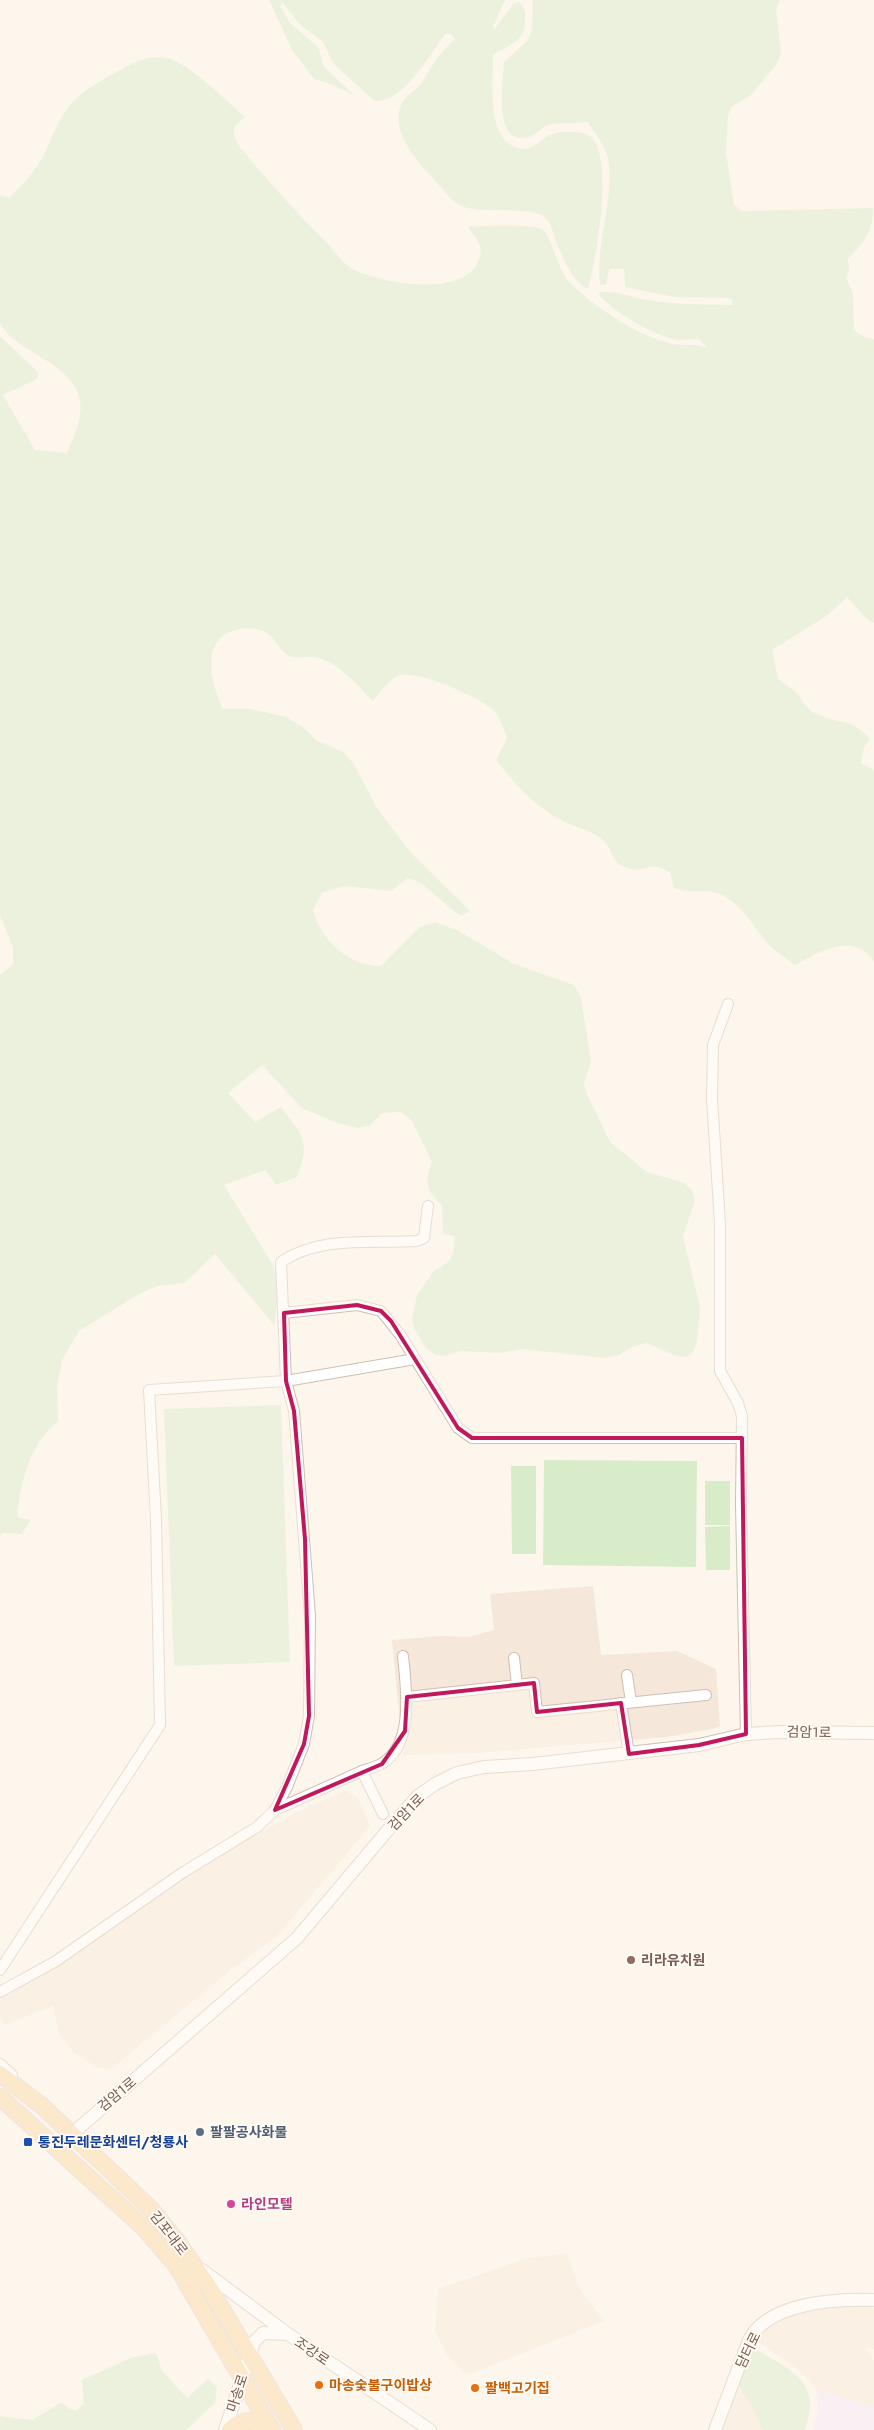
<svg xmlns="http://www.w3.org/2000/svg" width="874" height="2430" font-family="Jost,'Noto Sans KR',sans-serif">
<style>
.residential{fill:#f5e8da}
.education{fill:#f3e8fa}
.green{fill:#d8ecc9}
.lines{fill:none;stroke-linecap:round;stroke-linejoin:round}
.minor-casing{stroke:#d1beb0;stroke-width:12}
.tertiary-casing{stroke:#d1beb0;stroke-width:14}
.primary-casing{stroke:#dad1cd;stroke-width:18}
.minor{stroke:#fff;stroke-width:10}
.tertiary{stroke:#fff;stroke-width:12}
.primary{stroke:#fbd9a5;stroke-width:16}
.marked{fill:none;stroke:#c2185b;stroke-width:4;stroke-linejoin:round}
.education-dot{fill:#8d6e63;stroke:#fffaf3;stroke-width:2}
.service-dot{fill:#5c6f8a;stroke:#fffaf3;stroke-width:2}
.transit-dot{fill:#1a4fb4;stroke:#fffaf3;stroke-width:2}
.hotel-dot{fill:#d1479c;stroke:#fffaf3;stroke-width:2}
.food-dot{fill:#e8710a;stroke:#fffaf3;stroke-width:2}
.labels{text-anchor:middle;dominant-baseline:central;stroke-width:4;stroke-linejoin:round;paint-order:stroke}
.street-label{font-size:14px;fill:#7a5c4d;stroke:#fffaf3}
.education-label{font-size:14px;font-weight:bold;fill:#785e54;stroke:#fffaf3;text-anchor:start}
.service-label{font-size:14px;font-weight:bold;fill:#4e5e75;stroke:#fffaf3;text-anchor:start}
.transit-label{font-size:14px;font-weight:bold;fill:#164399;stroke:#fffaf3;text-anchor:start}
.hotel-label{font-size:14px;font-weight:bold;fill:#b23c85;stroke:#fffaf3;text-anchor:start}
.food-label{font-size:14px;font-weight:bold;fill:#c56008;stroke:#fffaf3;text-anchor:start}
</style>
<rect width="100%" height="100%" fill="#fdf6ec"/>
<g class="residential">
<path d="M593 1586 601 1655 677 1651 716 1669 720 1726 713 1729 667 1737 463 1754 403 1755 392 1640 441 1636 469 1637 494 1630 490 1594Z"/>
<path d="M345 1791 358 1797 370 1826 276 1937 228 1972 111 2069 99 2068 74 2053 59 2033 53 2006 4 2025 0 2015V2000L59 1965 194 1869 299 1811Z"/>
<path d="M567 2253 579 2288 604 2321 469 2374 463 2371 447 2354 435 2332 438 2289 525 2259Z"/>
<path d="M842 2307 874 2308V2349L865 2347 874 2361V2407L816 2390 810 2380 796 2368 757 2341 761 2334 778 2321 796 2314Z"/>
<path d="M738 2385 752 2407 762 2430H722Z"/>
</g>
<path class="education" d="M816 2390 874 2407V2430H812L818 2410Z"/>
<g class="green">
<path d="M269 0H505L493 26 494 30 513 4 519 2C524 6 525 9 525 16 527 43 511 43 493 55 493 79 488 127 508 143 531 160 537 137 556 133 564 131 584 131 590 136 615 155 596 261 588 289 575 284 563 259 558 246 553 236 553 223 543 216 528 206 485 214 464 207 451 203 441 186 431 176 415 159 389 129 402 103 406 95 416 91 421 84 431 67 440 52 455 39L451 34H445C430 55 403 103 375 101L338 68 333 63 323 42 300 25 283 3 280 7 290 23 318 47 324 67 355 96 331 84 314 79 292 50Z"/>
<path d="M533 0H780L776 10 781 53 776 65 750 96 732 106 728 115 726 152 734 205 743 211 873 208C874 231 863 244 848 259L849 270 846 278 853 293 854 330 864 337 874 339V623L866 618 847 597 828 615 772 650 778 679C785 684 793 689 799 696 804 703 807 709 815 713 837 725 850 716 870 739L864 747 861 763 874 770V961C853 931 818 952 795 965 787 959 778 953 770 946 754 928 744 906 722 895 705 887 686 895 673 887L671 874C651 858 647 873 631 869 608 863 615 851 603 840 593 831 577 828 565 822 538 810 514 783 496 760L507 738C504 728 499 715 491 708 479 697 417 670 401 675 388 679 382 691 373 701 358 686 338 661 315 657 308 656 300 659 292 657 279 653 277 638 265 632 256 627 244 627 235 630 199 642 211 683 223 709H251L286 717 303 727 316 740 343 752 354 764 377 808 411 853 470 911 461 916 456 913 421 883 408 878 391 891 343 886 322 893 313 910C321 940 348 966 381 966L420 927 435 922 459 931 514 964 574 985 581 997 591 1061 584 1083 586 1092 610 1142 647 1172 684 1183 692 1190 695 1201 683 1236 700 1307 697 1342 693 1352 687 1357 676 1356 647 1343 632 1347 619 1355 604 1358 522 1349 500 1353 460 1351 445 1356 435 1355 426 1348 414 1328 412 1319 417 1295 434 1271 447 1263 453 1254 455 1236 443 1234 442 1206C426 1190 424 1183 432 1162L412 1121 401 1112 382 1113 369 1126 357 1128 335 1122 302 1108 262 1065 228 1093 255 1122 281 1107C303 1136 311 1141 297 1177L276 1185 265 1170 224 1185 274 1267 278 1298 274 1325 215 1254 184 1283 157 1286 139 1294 79 1331 62 1360 57 1387 58 1421C29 1445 21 1481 17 1517L30 1520 22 1534 2 1533 0 1536V975L13 964V948L0 915V336L39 373 37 379 3 395 35 450 67 453C71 442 77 431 79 420 90 374 40 361 12 338 7 334 4 328 0 323V195L9 198C21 186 32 175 41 160 51 142 56 122 69 106 85 88 105 78 126 67 140 60 157 53 173 60 195 69 226 101 245 117L235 126 234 135 239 146C266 179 295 211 326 242 334 250 343 264 353 269 380 283 454 296 475 267 487 250 478 241 468 227 480 226 534 223 543 230 552 237 557 269 570 283 593 306 641 338 673 344 685 346 695 343 707 348L699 339C692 339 686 340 679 340 659 339 612 311 599 295L600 292C616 291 627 296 642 299 671 305 703 304 732 305V300L727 298 674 297 625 287 624 269H609L606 285H600C595 243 615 198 608 159 605 145 595 133 588 122 576 124 564 122 553 124 542 125 536 137 525 138 493 143 503 81 504 62L527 41 532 30Z"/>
<path d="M281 1405 290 1662 174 1666 164 1409Z"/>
<path d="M544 1460 697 1461 696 1567 543 1565Z"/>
<path d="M511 1466H536V1554H512Z"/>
<rect x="705" y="1481" width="25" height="44"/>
<path d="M730 1526V1570H706L705 1527Z"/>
<path d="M754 2349C772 2359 804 2373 809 2395 812 2407 808 2419 805 2430H762L752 2407 738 2385Z"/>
<path d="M156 2353 162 2371 187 2398 208 2379 217 2387 215 2403 186 2430H0V2416L32 2420 62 2402 68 2408 76 2411 84 2403 82 2380 133 2357Z"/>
</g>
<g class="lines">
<defs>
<g id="minor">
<path d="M728 1004 713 1045 712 1098 720 1224V1371L738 1403 742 1416 741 1505 746 1734"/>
<path d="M284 1313 357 1305 381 1311 401 1336 458 1428 472 1438H742"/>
<path d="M627 1675 631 1702"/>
<path d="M517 1685 534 1683 537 1712 706 1695"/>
<path d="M407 1697 517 1685 514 1658"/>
<path d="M621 1703 629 1754"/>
<path d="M362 1771C368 1769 375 1767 381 1764 415 1745 406 1687 403 1656"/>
<path d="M275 1810 362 1771 383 1814"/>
<path d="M0 1970 160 1725 156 1519 149 1390 286 1381 415 1359"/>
<path d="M0 1992 56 1961 182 1873 257 1827 275 1810 287 1787 304 1744 309 1716 310 1616 294 1411 286 1381 281 1262C321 1235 372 1244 417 1241L424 1238 428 1206"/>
<path d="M0 2064 12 2075"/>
</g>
<g id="tertiary">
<path d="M57 2147 297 1938 393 1824 418 1796 435 1784 457 1773 484 1767 533 1764 699 1745 746 1734 779 1732 874 1733"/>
<path d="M202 2270 288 2334"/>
<path d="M225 2430 254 2342 263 2333 288 2334 430 2430"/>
<path d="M715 2430 749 2340C769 2302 836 2299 874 2300"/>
</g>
<g id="primary">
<path d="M0 2074 42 2106 151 2209 180 2245 212 2292 294 2430"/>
<path d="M0 2097 143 2227 176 2265 272 2430"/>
<path d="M230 2430C243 2418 255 2419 268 2430"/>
</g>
</defs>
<use href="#minor" class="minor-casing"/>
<use href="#tertiary" class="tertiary-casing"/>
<use href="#primary" class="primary-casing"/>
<use href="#minor" class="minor"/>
<use href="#tertiary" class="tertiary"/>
<use href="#primary" class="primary"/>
</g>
<path d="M0 0H874V2430H0ZM357 1305 381 1311 391 1321 458 1428 472 1438H742L746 1734 699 1745 629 1754 621 1703 537 1712 534 1683 407 1697 405 1731 382 1764 275 1810 304 1744 309 1716 305 1539 294 1411 286 1381 284 1313Z" fill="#fdf6ec" fill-opacity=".55" fill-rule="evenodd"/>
<path class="marked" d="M357 1305 381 1311 391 1321 458 1428 472 1438H742L746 1734 699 1745 629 1754 621 1703 537 1712 534 1683 407 1697 405 1731 382 1764 275 1810 304 1744 309 1716 305 1539 294 1411 286 1381 284 1313Z"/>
<circle class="education-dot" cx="631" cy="1960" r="5"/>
<circle class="service-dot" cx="200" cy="2132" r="5"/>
<rect class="transit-dot" x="23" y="2137" width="10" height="10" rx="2.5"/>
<circle class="hotel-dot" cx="231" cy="2204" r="5"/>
<g class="food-dot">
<circle cx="319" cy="2385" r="5"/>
<circle cx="475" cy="2388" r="5"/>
</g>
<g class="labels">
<g class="street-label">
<text transform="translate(809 1732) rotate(1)">검암1로</text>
<text transform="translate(406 1812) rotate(-46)">검암1로</text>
<text transform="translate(117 2094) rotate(-40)">검암1로</text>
<text transform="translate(169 2233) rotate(52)">김포대로</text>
<text transform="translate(748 2350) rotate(-64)">담터로</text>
<text transform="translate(312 2351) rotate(34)">조강로</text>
<text transform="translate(237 2393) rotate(-72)">마송로</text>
</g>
<g class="education-label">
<text x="641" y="1960">리라유치원</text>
</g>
<g class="service-label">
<text x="210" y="2132">팔팔공사화물</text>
</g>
<g class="transit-label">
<text x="38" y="2142">통진두레문화센터/청룡사</text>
</g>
<g class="hotel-label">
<text x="241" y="2204">라인모텔</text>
</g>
<g class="food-label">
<text x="329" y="2385">마송숯불구이밥상</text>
<text x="485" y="2388">팔백고기집</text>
</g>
</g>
</svg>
